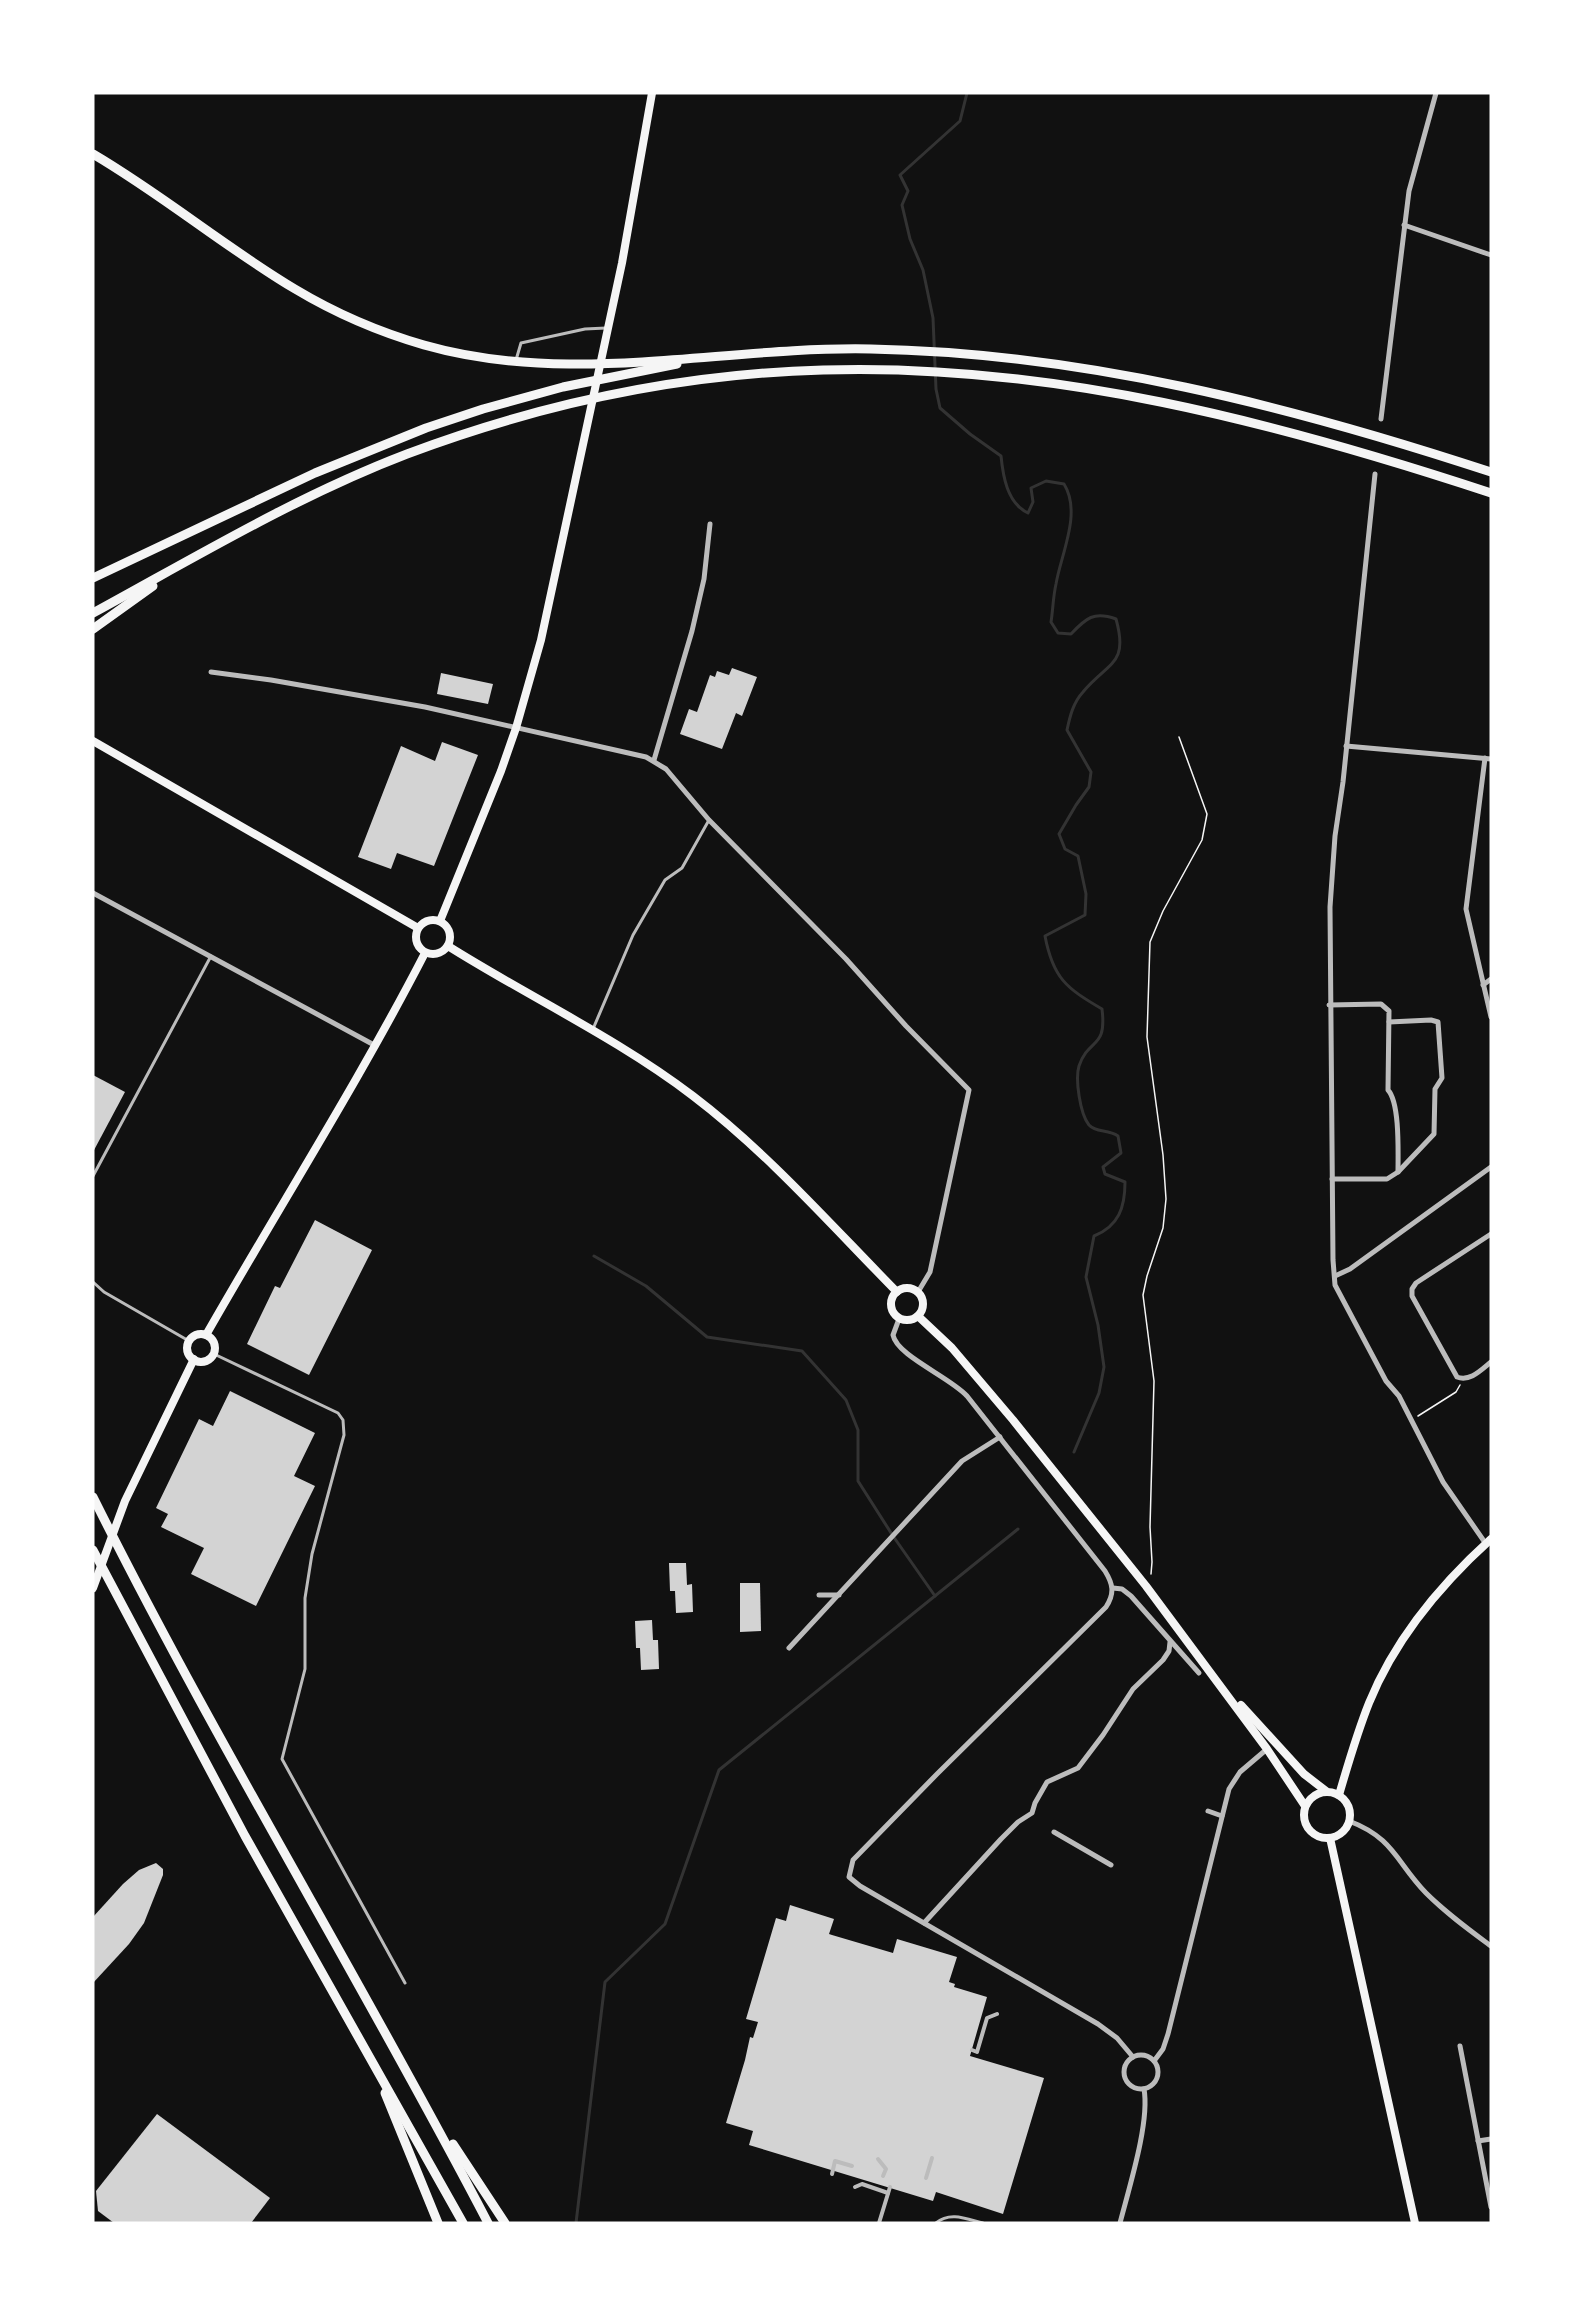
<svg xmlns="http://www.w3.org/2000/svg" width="1584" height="2316" font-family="Montserrat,sans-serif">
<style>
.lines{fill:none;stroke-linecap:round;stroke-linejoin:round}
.stream{stroke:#333;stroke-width:3}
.building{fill:#d3d3d3}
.path{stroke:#f5f5f5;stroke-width:1.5}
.service{stroke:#bcbcbc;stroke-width:3}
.pedestrian{stroke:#bcbcbc;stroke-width:4}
.minor{stroke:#bcbcbc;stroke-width:5}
.secondary{stroke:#f5f5f5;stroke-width:8}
.primary{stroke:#f5f5f5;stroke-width:8}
.motorway{stroke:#f5f5f5;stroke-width:9}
</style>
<rect width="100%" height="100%" fill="#111"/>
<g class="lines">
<g class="stream">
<path d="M967 93 960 121 900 175 908 191 902 205 910 239 923 270 933 318 936 389 940 408 970 434 1001 456C1003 476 1007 503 1028 513L1033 502 1031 488 1046 481 1064 484C1082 513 1061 554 1056 584 1053 597 1053 610 1051 622L1058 633 1071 634C1086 618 1094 611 1116 619 1129 665 1108 662 1083 692 1073 703 1070 716 1067 730L1091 772 1089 787 1076 805 1059 834 1065 849 1078 856 1086 894 1085 915 1045 936C1053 978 1066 988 1102 1009 1107 1050 1089 1037 1079 1066 1075 1079 1080 1114 1089 1125 1096 1133 1108 1129 1118 1136L1121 1153 1103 1167 1105 1174 1125 1182C1125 1207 1119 1226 1094 1236L1086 1277 1098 1325 1104 1367 1099 1393 1074 1452"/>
<path d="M594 1256 646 1286 707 1337 802 1351 846 1400 858 1430V1481L893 1536 935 1596"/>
<path d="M576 2223 605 1982 665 1924 719 1770 1018 1529"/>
</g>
</g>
<g class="building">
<path d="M732 668 757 677 742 716 736 713 722 749 680 734 689 709 697 712 710 675 715 677 717 671 729 675Z"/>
<path d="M441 673 493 684 488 704 437 694Z"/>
<path d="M442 742 478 755 434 866 397 853 391 869 358 857 401 746 435 761Z"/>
<path d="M93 1075 125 1092 93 1152Z"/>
<path d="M315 1220 372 1250 309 1375 247 1344 275 1286 280 1288Z"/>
<path d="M230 1391 315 1433 294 1476 315 1486 256 1606 191 1574 204 1548 161 1527 168 1514 156 1508 199 1419 213 1426Z"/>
<path d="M669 1563H686L687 1585 692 1584 693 1612 676 1613 675 1591H670Z"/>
<path d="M740 1583H760L761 1631 740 1632Z"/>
<path d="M652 1620 653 1640H658L659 1669 641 1670 640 1648H636L635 1621Z"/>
<path d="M156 1863 163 1869V1875L144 1923 129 1944 93 1983V1917L123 1884 139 1870Z"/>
<path d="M790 1905 834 1919 829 1934 832 1935 893 1953 897 1939 957 1957 949 1982 955 1984 954 1987 987 1997 970 2056 1044 2078 1003 2214 936 2192 933 2201 749 2145 753 2131 726 2123 745 2060 750 2037 753 2038 758 2022 746 2019 776 1918 786 1921Z"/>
<path d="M157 2114 270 2198 251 2223H114L98 2211 96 2191Z"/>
</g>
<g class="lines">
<g class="path">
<path d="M1418 1416 1456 1392 1460 1385"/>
<path d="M1151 1574 1152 1562 1150 1527 1154 1381 1143 1295 1147 1276 1163 1228 1166 1199 1163 1155 1147 1037 1150 942 1163 911 1202 840 1207 814 1179 737"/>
</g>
<g class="service">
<path d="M516 360 521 343 585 329 606 328"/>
<path d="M593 1029 633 935 665 880 682 868 709 820"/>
<path d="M93 1176 211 956"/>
<path d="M93 1282 104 1292 189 1341"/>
<path d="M214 1354 338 1413 343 1420 344 1435 312 1554 305 1598V1669L282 1759 405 1983"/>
<path d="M936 2223C950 2211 967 2219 983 2223"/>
</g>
<g class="pedestrian">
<path d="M972 2050 977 2052 987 2018 997 2014"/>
<path d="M878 2159 886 2169 883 2176"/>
<path d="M832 2174 835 2161 852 2166"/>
<path d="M926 2178 932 2158"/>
<path d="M855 2187 862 2184 888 2193"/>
<path d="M879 2223 890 2187"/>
</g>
<g class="minor">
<path d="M1404 225 1491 255"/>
<path d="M1381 419 1409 191 1436 93"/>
<path d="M1375 474 1343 782 1335 836 1330 907 1333 1260 1335 1285 1386 1381 1399 1396 1443 1482 1486 1544"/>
<path d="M211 672 271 680 425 707 646 757 666 769 709 820 846 959 906 1026 969 1090 930 1272 918 1292"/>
<path d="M1346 746 1491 759"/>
<path d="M1485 758 1466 909 1491 1017"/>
<path d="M654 760 692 631 704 579 710 524"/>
<path d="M93 893 376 1046"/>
<path d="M1483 985 1491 979"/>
<path d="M1329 1005 1381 1004 1389 1011 1388 1090C1400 1103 1398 1153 1398 1172"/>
<path d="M1332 1179H1387L1398 1172 1434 1134 1435 1089 1442 1078 1438 1022 1431 1020 1389 1022"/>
<path d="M1491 1234 1416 1283 1412 1289V1296L1457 1377C1470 1382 1481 1370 1491 1362"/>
<path d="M1335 1276 1350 1269 1491 1167"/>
<path d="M899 1319 893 1335C897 1356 950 1377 967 1396L1105 1571C1113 1584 1115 1593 1106 1607L937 1774 853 1860 849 1877 860 1886 1098 2024 1117 2038 1133 2057"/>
<path d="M1113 1588 1122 1589 1131 1596 1199 1673"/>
<path d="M819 1595H839"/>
<path d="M789 1648 962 1461 1000 1437"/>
<path d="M1208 1811 1222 1816"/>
<path d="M1349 1821C1394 1838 1396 1862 1426 1893 1446 1913 1468 1929 1491 1946"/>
<path d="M1054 1832 1111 1865"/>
<path d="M924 1923 1001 1839 1018 1822 1032 1813 1035 1803 1047 1782 1078 1768 1103 1735 1133 1689 1163 1660 1169 1651 1170 1642"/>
<path d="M1460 2046 1491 2207"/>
<circle cx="1141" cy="2072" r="17"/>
<path d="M1154 2061 1163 2049 1168 2034 1229 1789 1240 1772 1267 1749"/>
<path d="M1478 2141 1491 2139"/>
<path d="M1120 2223C1129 2188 1150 2122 1144 2089"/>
</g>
<g class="secondary">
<path d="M440 921 501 771 516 728 541 640 622 263 652 93"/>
<circle cx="201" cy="1348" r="14"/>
<path d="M206 1335C279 1207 358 1083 425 953"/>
<path d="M93 1588 125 1501 194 1359"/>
<path d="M1339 1795C1348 1764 1357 1733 1369 1703 1395 1639 1440 1585 1491 1539"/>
</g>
<g class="primary">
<path d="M93 741 418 928"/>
<circle cx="433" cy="937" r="17"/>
<path d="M448 946C529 997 617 1038 693 1096 768 1153 831 1225 897 1292"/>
<circle cx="907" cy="1304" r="16"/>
<path d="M918 1316 952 1348 1013 1420 1146 1586 1267 1749 1305 1806"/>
<path d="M1241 1705 1304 1774 1326 1791"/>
<circle cx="1327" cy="1815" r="23"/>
<path d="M1330 1838 1415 2223"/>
</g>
<g class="motorway">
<path d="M93 154C163 195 226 248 295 289 335 313 379 332 424 345 571 387 722 346 871 349 1084 353 1290 406 1491 472"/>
<path d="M93 578 315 473 426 428 483 409 563 387 677 364"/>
<path d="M93 613C196 557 297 496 407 454 540 404 680 374 823 370 1051 363 1276 422 1491 493"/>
<path d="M93 629 153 586"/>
<path d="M93 1497C216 1744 361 1979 488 2223"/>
<path d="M93 1550 245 1836 463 2223"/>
<path d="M385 2093 438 2223"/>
<path d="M453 2144 505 2223"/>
</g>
</g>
<rect width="1584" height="2316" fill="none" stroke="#ffffff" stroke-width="189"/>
</svg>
